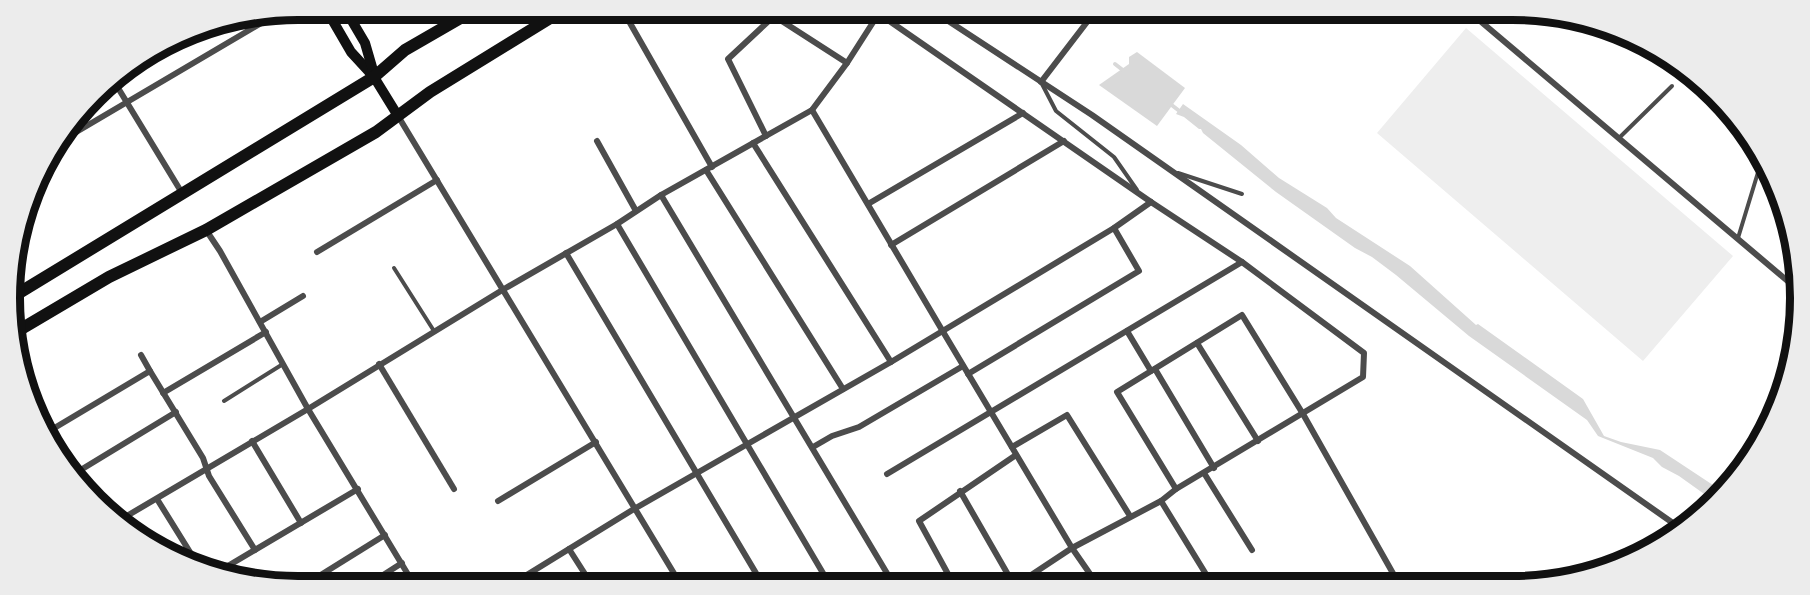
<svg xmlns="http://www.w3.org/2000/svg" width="1810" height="595" font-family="Montserrat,sans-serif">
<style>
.green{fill:#eee}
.water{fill:#d9d9d9}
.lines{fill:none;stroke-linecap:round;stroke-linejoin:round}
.stream{stroke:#d9d9d9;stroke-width:4}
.service{stroke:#4c4c4c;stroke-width:4}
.minor{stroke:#4c4c4c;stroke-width:6}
.secondary{stroke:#111;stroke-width:10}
.primary{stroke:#111;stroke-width:12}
.rim{fill:none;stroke:#111;stroke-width:8}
</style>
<rect width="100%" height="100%" fill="#fff"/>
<path class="green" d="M1466 28 1733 256 1643 361 1377 133Z"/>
<g class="water">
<path d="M1137 52 1185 88 1157 126 1099 85 1129 64V57Z"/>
<path d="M1183 104 1241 145 1279 178 1327 208 1336 218 1410 266 1476 325 1478 324 1583 399 1604 436 1621 442 1660 450 1722 491 1714 501 1679 476 1662 467 1653 458 1598 436 1587 420 1469 336 1396 275 1372 257 1355 248 1276 192 1203 133 1201 129H1199L1184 117 1176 114Z"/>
</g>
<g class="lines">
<g class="stream">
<path d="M1115 64 1124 71"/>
<path d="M1169 103 1182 113"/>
</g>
<g class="service">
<path d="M739 12 741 9"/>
<path d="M1042 84 1056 111 1114 157 1137 190"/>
<path d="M1619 138 1672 86"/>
<path d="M1178 173 1242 194"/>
<path d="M1738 238 1763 156"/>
<path d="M394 268 434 331"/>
<path d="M224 401 283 364"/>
</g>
<g class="minor">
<path d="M622 9 712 167"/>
<path d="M872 9 1151 202 1242 262 1364 353 1363 377 1176 489 1161 501 1072 548 1016 585"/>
<path d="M930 9 1092 115 1680 528"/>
<path d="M1466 9 1797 289"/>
<path d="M112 78 182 193"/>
<path d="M1041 82 1097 9"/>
<path d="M812 110 942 330 1072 548 1097 584"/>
<path d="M398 116 681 585"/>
<path d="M766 136 728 59 774 16 847 63"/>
<path d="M61 141 280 12"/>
<path d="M597 141 636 211"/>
<path d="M753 143 891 362"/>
<path d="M706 170 843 389"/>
<path d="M661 195 894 585"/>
<path d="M868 204 1023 113"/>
<path d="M617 224 830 585"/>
<path d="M206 230 220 251 308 409 415 586"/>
<path d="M891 245 1064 141"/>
<path d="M317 252 437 180"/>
<path d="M566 253 763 585"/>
<path d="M260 322 303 296"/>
<path d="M1127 331 1151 371"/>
<path d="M1197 343 1258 441"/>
<path d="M141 355 150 371"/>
<path d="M379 364 454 489"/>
<path d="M1155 369 1214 468"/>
<path d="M968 374 1139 271 1114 228"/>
<path d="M163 393 266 332"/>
<path d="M46 433 150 371 203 458 209 476 255 550"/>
<path d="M252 441 301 523"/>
<path d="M813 447 832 436 859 427 963 366"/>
<path d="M1012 447 1067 415 1130 516"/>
<path d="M1204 473 1252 550"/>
<path d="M74 474 176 412"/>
<path d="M887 474 1242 262"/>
<path d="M1176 489 1117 392 1242 315 1303 414 1399 584"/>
<path d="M960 491 1014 585"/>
<path d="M157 499 198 565"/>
<path d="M498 501 596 442"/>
<path d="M1161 501 1212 584"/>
<path d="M120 520 308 409 504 289 617 224 661 195 812 110 847 63 879 13"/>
<path d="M569 549 592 585"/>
<path d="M216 573 358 489"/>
<path d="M954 585 919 521 1016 455"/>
<path d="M303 586 385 535"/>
<path d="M366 586 402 563"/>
<path d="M509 586 634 509 891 362 1114 228 1151 202"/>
</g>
<g class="secondary">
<path d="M326 9 351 52 374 77 398 116"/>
<path d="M345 9 365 43 374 74"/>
</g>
<g class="primary">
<path d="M14 296 374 77 405 50 476 9"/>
<path d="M16 332 109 277 206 230 376 132 430 92 565 9"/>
</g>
</g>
<path d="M0 0H1810V595H0ZM298 20H1512A278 278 0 0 1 1790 298V298A278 278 0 0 1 1512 576H298A278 278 0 0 1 20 298V298A278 278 0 0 1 298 20Z" fill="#ececec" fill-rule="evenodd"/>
<path class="rim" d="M298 20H1512A278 278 0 0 1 1790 298V298A278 278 0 0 1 1512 576H298A278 278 0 0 1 20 298V298A278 278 0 0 1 298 20Z"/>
</svg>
